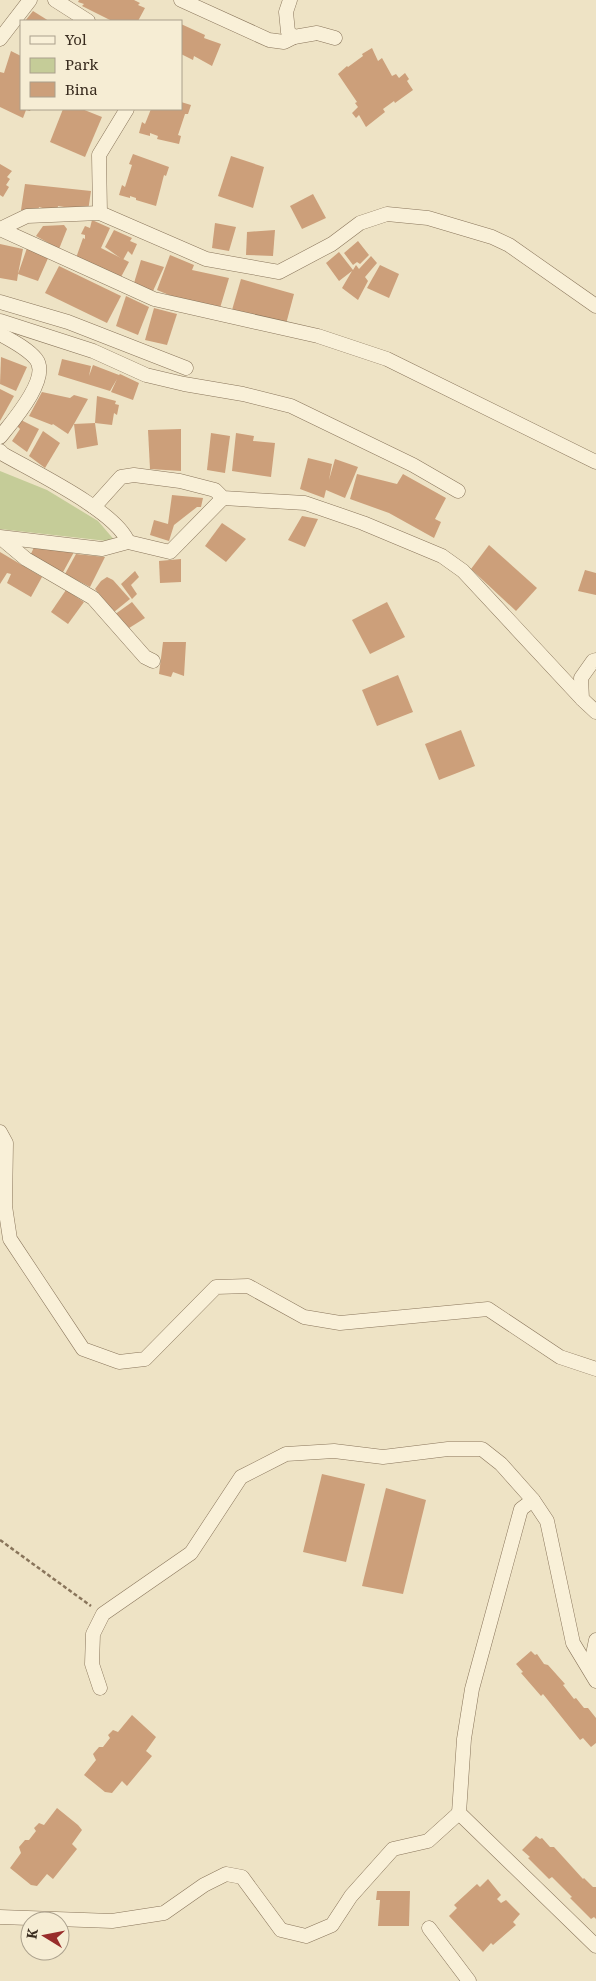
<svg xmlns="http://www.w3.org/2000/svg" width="596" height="1981" font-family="'Noto Serif',serif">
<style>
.green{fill:#c5cc98}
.building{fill:#cc9f7a}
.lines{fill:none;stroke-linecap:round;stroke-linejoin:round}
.minor-casing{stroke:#89755b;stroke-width:15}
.path{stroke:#89755b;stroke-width:2.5;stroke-dasharray:4 2.5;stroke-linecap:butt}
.minor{stroke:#f9f0d8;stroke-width:14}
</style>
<rect width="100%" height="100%" fill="#eee3c5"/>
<path class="green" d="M0 471 47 490 98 521 116 542 0 529Z"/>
<g class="building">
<path d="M79 0H134L140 3 138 5 145 8 138 21H112L82 6 84 4 78 2Z"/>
<path d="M33 11 49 21H25Z"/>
<path d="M181 24 205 35 204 38 221 44 212 66 194 56 193 60 181 54Z"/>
<path d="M372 48 378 61 382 58 392 76 396 74 399 78 405 73 409 79 407 81 413 90 395 103 394 101 383 109 385 112 366 127 359 115 356 118 352 113 358 107 355 103 357 102 338 74 347 66 348 67 363 56 362 54Z"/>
<path d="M11 51 21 56V109H31L30 111 26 110 23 118 0 107V72L4 73Z"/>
<path d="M181 102 191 105 188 114H185L178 135 181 136 179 144 157 139 158 136 150 133V136L139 133 142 122 145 124 151 109H181Z"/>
<path d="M63 109H82L102 117 85 157 50 142Z"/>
<path d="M133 154 169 167 166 176 164 175 156 206 136 200V198L130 196V198L119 195 122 185 125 187 132 165 129 164Z"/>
<path d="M231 156 264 167 253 208 218 196Z"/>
<path d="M0 164 12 171 7 177 10 179 6 185 9 187 3 197 0 195Z"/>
<path d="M25 184 91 191 88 211 58 206 57 212 39 207 38 212 21 210Z"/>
<path d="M313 194 326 218 302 229 290 206Z"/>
<path d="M92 220 110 228 101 248 129 262 121 277 76 258 83 238 85 239V235L81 234 85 226 90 228Z"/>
<path d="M215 223 236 227 229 251 212 248Z"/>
<path d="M64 225 67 229 59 249 36 236 43 226Z"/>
<path d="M114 230 132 238 130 241 137 244 132 255 128 251 123 260 105 247Z"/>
<path d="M275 230 273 256 246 255 247 232Z"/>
<path d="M358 241 369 255 360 264 357 262 353 265 344 253Z"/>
<path d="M0 244 23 249 18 274 27 248 49 256 38 281 18 274 17 281 0 278Z"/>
<path d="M339 252 353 270 356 265 359 269 371 256 377 263 365 277 368 281 358 300 342 288 352 271 339 281 326 263Z"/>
<path d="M170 255 194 265 192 270 229 278 220 308 181 300 157 290Z"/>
<path d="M141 260 164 267 153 291 134 283Z"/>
<path d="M380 265 399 274 389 298 367 288Z"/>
<path d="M59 266 121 296 107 323 45 293Z"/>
<path d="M241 279 294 294 286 324 232 310Z"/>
<path d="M126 296 149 307 138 335 116 326Z"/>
<path d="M154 308 177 314 167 345 145 340Z"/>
<path d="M1 357 27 367 16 391 0 384Z"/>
<path d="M62 359 91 366 89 376 93 365 119 375 120 374 139 383 133 400 111 392 117 379 110 391 58 375Z"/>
<path d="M0 389 14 396 0 421Z"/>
<path d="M42 392 70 398 74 395 88 399 74 424 95 423 98 445 77 449 74 424 68 434 53 424 52 425 29 416Z"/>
<path d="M97 396 116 401 115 404 119 405 117 415 114 413 112 425 95 423Z"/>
<path d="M21 420 39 429 27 452 12 441 20 429 16 425Z"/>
<path d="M181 429V471L150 469 148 430Z"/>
<path d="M43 431 60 443 45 468 29 456Z"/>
<path d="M211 433 230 436 225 473 207 470Z"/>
<path d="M236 433 254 436 253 441 275 443 271 477 232 471Z"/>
<path d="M308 458 332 464 329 480 335 459 358 467 345 498 326 490 324 498 300 489Z"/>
<path d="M357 474 397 484 403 474 446 498 435 519 441 522 434 538 389 513 350 499Z"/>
<path d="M172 495 203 498 201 507H197L174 525 169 541 150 535 154 520 168 524Z"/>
<path d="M302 516 318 519 305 547 288 540Z"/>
<path d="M222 523 246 539 226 562 205 546Z"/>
<path d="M35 545 74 552 62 574 30 556Z"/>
<path d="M489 545 537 588 516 611 471 569Z"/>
<path d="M0 552 42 577 31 597 7 583 11 574 7 573 0 584Z"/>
<path d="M76 554 105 557 90 587 65 574Z"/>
<path d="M181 559V582L160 583 159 561Z"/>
<path d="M585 570 596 573V595L578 591Z"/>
<path d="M135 571 139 577 131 585 137 594 132 599 121 584Z"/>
<path d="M107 577 113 580 130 599 114 612 95 589 101 581Z"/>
<path d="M66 590 84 602 68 624 51 612Z"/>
<path d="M132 602 145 618 126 630 114 615Z"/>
<path d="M387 602 405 637 370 654 352 620Z"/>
<path d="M163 642H186L184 676 173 672 171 677 159 674Z"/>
<path d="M398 675 413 712 377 726 362 690Z"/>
<path d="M461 730 475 766 439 780 425 744Z"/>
<path d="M322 1474 365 1484 346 1562 303 1552Z"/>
<path d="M386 1488 426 1500 403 1594 362 1586Z"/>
<path d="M531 1651 535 1655 537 1654 544 1664 548 1665 565 1684 563 1685 574 1699 576 1698 584 1708H588L596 1718V1743L591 1747 583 1738 580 1740 543 1694 541 1696 521 1673 523 1672 516 1664Z"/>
<path d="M132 1715 156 1737 146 1751 152 1756 127 1786 122 1781 112 1793 105 1792 84 1775 96 1760 93 1754 99 1747H103L110 1738 108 1735 113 1730 118 1732Z"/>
<path d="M57 1808 78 1825 82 1830 72 1844 77 1849 53 1879 47 1874 37 1886 31 1885 10 1868 21 1853 19 1847 25 1840H29L36 1831 34 1828 39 1823 44 1825Z"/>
<path d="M536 1836 540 1839 542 1838 550 1847H554L583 1879 584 1878 593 1887H596V1919L594 1917 591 1919 570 1898 572 1897 552 1877 549 1879 528 1858 530 1857 522 1850Z"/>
<path d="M488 1879 501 1895 497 1899 501 1903 506 1900 520 1914 513 1922 516 1925 493 1945 491 1943 483 1952 449 1916 457 1908 454 1905 477 1884 480 1887Z"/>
<path d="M377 1891H410L409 1926H378L380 1900H376Z"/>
</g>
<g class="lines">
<defs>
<g id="minor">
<path d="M55 0 88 21"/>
<path d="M181 0 269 40 284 42 294 37"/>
<path d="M290 0 286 12 288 32 294 37 317 33 335 38"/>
<path d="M0 39 30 0"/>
<path d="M100 213 99 155 127 109"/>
<path d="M2 228 27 216 100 213 206 259 279 272 332 244 360 223 387 214 428 218 492 237 509 245 596 306"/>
<path d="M0 229 154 299 318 336 387 359 596 462"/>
<path d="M0 302 68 322 186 368"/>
<path d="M0 321 93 351 146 375 184 384 243 394 291 406 413 465 458 491"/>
<path d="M0 334C12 341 27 348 36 359 51 378 12 422 0 437"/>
<path d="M0 451 3 454C34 472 116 511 128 542"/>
<path d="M94 507 121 477 134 475 180 481 215 490 223 498 305 503 363 523 442 556 463 571 582 699"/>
<path d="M0 537 102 549 128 542 170 552 223 498"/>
<path d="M2 539 26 559 93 598 145 657 153 661"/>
<path d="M596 660 593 661 581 678 582 699 596 712"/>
<path d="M0 1132 6 1143 5 1206 10 1239 83 1349 119 1362 145 1359 216 1287 248 1286 304 1317 340 1323 488 1309 560 1357 596 1369"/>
<path d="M590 1669 596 1640"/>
<path d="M596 1681 573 1643 547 1521 533 1500 521 1509 472 1689 464 1739 459 1813 596 1946"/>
<path d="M100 1688 92 1664 93 1634 103 1614 191 1553 241 1477 286 1454 334 1451 383 1457 448 1449H482L501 1464 533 1500"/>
<path d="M0 1917 112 1921 164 1913 204 1885 226 1874 242 1877 281 1930 306 1936 332 1925 351 1896 393 1849 428 1841 459 1813"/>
<path d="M429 1928 469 1981"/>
</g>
</defs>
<use href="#minor" class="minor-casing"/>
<path class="path" d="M0 1540 91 1606"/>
<use href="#minor" class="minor"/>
</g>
<rect x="20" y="20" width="162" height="90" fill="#f6edd4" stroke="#aaa08c"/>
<rect x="30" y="36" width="25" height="8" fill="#f9f0d8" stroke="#aaa08c"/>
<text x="65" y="45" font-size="15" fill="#392c1f">Yol</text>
<rect x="30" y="58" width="25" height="15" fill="#c5cc98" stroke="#aaa08c"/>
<text x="65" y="70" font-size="15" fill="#392c1f">Park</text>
<rect x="30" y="82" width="25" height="15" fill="#cc9f7a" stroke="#aaa08c"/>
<text x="65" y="95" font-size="15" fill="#392c1f">Bina</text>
<g transform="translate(45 1936) rotate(280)"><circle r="24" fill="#f6edd4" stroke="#aaa08c"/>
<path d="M0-4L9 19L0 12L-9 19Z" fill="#982d2b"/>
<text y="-8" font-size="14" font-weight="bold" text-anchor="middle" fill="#392c1f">K</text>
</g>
</svg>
